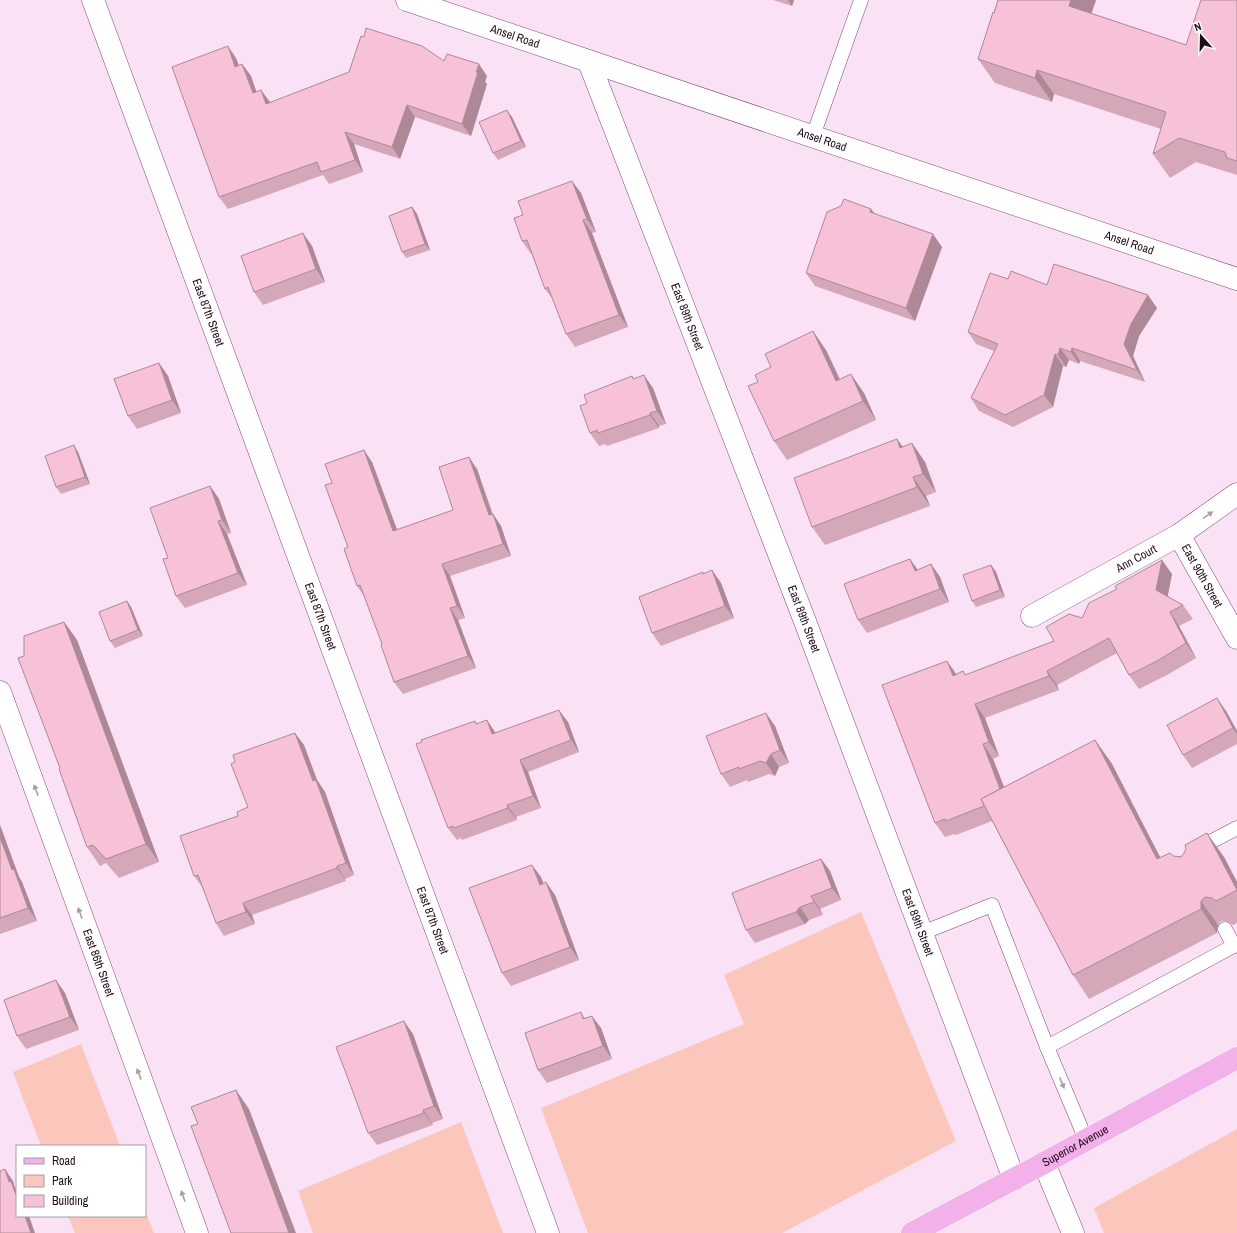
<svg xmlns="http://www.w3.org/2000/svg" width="1237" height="1233" font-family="'Archivo Narrow',sans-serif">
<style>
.green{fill:#fbc7bc}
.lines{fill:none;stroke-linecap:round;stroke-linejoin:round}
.service-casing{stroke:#804c78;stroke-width:15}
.minor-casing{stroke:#804c78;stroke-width:23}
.primary-casing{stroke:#fff;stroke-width:23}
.service{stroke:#fff;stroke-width:14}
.minor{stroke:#fff;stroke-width:22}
.primary{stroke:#f2b1e9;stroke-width:22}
.wall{fill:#d4a7b9}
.shaded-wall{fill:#ad8896}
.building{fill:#f7c2d7;stroke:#ad8896}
.oneway{fill:#a69da5}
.labels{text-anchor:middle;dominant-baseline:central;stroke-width:3;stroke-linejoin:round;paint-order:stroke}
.street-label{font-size:12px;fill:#200b1d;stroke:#fff}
</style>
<rect width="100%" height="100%" fill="#fae1f5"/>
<g class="green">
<path d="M861 912 956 1141 782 1233H588L541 1108 744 1024 724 975Z"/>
<path d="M81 1044 120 1146H41L13 1072Z"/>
<path d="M461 1122 503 1233H313L298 1191Z"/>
<path d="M1237 1129V1233H1104L1094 1208Z"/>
<path d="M145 1210 154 1233H75L68 1216H145Z"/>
</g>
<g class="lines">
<defs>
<g id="service">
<path d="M813 136 861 0"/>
<path d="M1197 849 1237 828"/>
<path d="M1225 929 1234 946"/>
<path d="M922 933 992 905 1047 1047 1237 944"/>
<path d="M1047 1047 1086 1140"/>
</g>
<g id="minor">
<path id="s1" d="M93 0 548 1233"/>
<path id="s2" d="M407 0 1237 279"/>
<path id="s3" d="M589 62 806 624 1014 1179"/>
<path id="s4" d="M1179 535 1237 638"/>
<path id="s5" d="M1032 616 1179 535 1237 494"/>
<path id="s6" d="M0 692 197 1233"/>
<path d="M1044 1163 1073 1233"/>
</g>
<g id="primary">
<path id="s7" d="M912 1233 1044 1163 1237 1058"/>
</g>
</defs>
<use href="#service" class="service-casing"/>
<use href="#minor" class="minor-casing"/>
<use href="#primary" class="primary-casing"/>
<use href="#service" class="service"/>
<use href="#minor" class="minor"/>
<use href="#primary" class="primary"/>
</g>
<g class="wall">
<path d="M773 0H794L792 6Z"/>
<path d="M998 0H1096L1091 13 1186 45 1237 0V175L1196 162 1170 178 1153 154 1161 129 1054 94 1052 102 995 83 978 59Z"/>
<path d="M236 58 239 66 242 64 251 76 256 92 270 102 444 61 487 76 485 82 487 84 471 136 415 117 400 159 354 144 363 172 329 184 323 175 228 209 219 197Z"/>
<path d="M512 117 526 147 498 160 493 153Z"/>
<path d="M581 193 596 232 592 233 628 327 575 347 566 334 554 301 545 289 532 254H531L522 241 523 215Z"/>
<path d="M412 207 417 214 430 250 406 258 402 252Z"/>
<path d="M871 209 874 213 942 247 915 321 815 286 806 273Z"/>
<path d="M312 246 325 282 263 305 254 292Z"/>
<path d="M1008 279 1047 285 1157 308 1139 336 1133 356 1145 382 1080 361 1079 364 1069 360 1066 367 1063 366 1053 407 1013 427 979 411 971 398 994 351 976 344 968 332Z"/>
<path d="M826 350 840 379 864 393 876 420 787 460 774 441Z"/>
<path d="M159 363 168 376 181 413 137 429 128 416Z"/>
<path d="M632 376 634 379 653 388 666 424 659 426V428L607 446 605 444 599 446 590 433 587 403Z"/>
<path d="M897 439 903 447 925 462 936 492 926 496 930 506 825 545 812 527Z"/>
<path d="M78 452 90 484 61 494 56 487Z"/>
<path d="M372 462 397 530 453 510 477 469 493 514 501 526 511 556 450 576 465 618 458 620 476 668 403 694 394 682 382 644 364 596 357 586 332 483Z"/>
<path d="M210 486 219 499 231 533 227 534 247 585 185 608 176 596 168 558Z"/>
<path d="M910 559 918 570 931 564 940 577 949 602 867 633 858 620Z"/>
<path d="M991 565 996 572 1005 597 976 607 972 601Z"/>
<path d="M704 573 721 583 734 618 661 646 652 633Z"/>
<path d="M1172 574 1167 596 1183 605 1193 619 1179 626 1196 658 1167 675 1139 689 1129 675 1117 653 1057 685 1059 690 985 718 999 756 993 759 1004 787 1095 740 1112 764 1160 858 1173 856 1224 857 1237 882V923L1233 925 1229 922 1221 921 1218 925 1217 933 1089 999 1073 975 992 821 956 835 954 834 945 837 935 823 956 674 963 671 966 675 1054 641 1082 618Z"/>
<path d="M127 601 131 607 143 636 115 648 110 641Z"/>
<path d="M64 622 77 640 159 862 119 878 106 863 100 866 87 847 60 768 24 656Z"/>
<path d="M1226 711 1237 731V744L1192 768 1183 755Z"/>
<path d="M487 720 495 733 568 722 579 752 528 772 541 808 516 817 517 820 462 840 461 838 457 840 448 828 475 721 477 724Z"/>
<path d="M775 726 789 763 779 767 775 776 769 774 748 782 747 780 730 787 721 774Z"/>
<path d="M304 745 317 780 325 792 354 875 345 879 346 881 252 915 255 924 224 936 216 923 203 888 194 876 238 816 248 807Z"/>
<path d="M0 825 19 877 22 882 37 921 0 934Z"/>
<path d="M821 859 830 871 841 900 820 909 823 915 809 920 805 924 755 943 746 930Z"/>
<path d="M541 877 543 883 555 895 579 960 511 986 502 973Z"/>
<path d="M65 993 79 1030 26 1049 17 1036Z"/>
<path d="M581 1012 585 1018 601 1028 612 1059 547 1083 538 1070Z"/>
<path d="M413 1034 443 1119 432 1123 433 1125 377 1145 368 1133Z"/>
</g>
<g class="shaded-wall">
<path d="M788 0H794L792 6Z"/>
<path d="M1071 0H1096L1086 30 1069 6Z"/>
<path d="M228 46 236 58 244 79 235 67Z"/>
<path d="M242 64 251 76 261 105 253 93Z"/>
<path d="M479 64 487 76 485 82 487 84 471 136 462 124Z"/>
<path d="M1037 70 1054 94 1052 102 1035 78Z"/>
<path d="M261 90 270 102 274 116 266 104Z"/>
<path d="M407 105 415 117 400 159 392 147Z"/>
<path d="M507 110 512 117 526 147 521 141Z"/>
<path d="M345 132 354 144 363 172 355 160Z"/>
<path d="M572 181 581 193 596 232 587 219Z"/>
<path d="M412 207 417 214 430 250 425 244Z"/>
<path d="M871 209 880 221 870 212Z"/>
<path d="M583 220 592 233 628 327 619 315Z"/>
<path d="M303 233 312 246 325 282 316 269Z"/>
<path d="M933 234 942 247 915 321 906 308Z"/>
<path d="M1148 295 1157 308 1139 336 1133 356 1145 382 1137 370 1124 344 1131 324Z"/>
<path d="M813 331 826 350 849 400 836 381Z"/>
<path d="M1060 348 1069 360 1066 367 1058 355Z"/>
<path d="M1072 348 1080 361 1079 364 1071 352Z"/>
<path d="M1055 354 1063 366 1053 407 1044 395Z"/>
<path d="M159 363 168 376 181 413 172 400Z"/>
<path d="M851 374 864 393 876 420 863 401Z"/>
<path d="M644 375 653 388 666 424 657 411Z"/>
<path d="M650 413 659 426V428L650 415Z"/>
<path d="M897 439 910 457 900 448Z"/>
<path d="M912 443 925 462 936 492 923 474Z"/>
<path d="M74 445 78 452 90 484 85 477Z"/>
<path d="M364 450 372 462 402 543 393 531Z"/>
<path d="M469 457 477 469 494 520 493 514 501 526 511 556 503 544 489 515Z"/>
<path d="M913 477 926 496 930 506 917 487Z"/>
<path d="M210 486 219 499 231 533 222 520Z"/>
<path d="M218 521 227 534 247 585 238 573Z"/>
<path d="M910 559 919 572 915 571Z"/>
<path d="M1162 560 1172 574 1166 605 1156 590Z"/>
<path d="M442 564 450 576 465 618 457 606Z"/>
<path d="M931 564 940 577 949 602 940 589Z"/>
<path d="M991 565 996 572 1005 597 1000 590Z"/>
<path d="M712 570 721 583 734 618 725 606Z"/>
<path d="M127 601 131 607 143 636 138 630Z"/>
<path d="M450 608 458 620 476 668 468 656Z"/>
<path d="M1170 612 1179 626 1196 658 1186 643Z"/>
<path d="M64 622 77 640 159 862 146 844Z"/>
<path d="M947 661 957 675 953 676Z"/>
<path d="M1047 671 1057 685 1059 690 1049 676Z"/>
<path d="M1217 698 1226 711 1237 731V734L1233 728Z"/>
<path d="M975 704 985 718 999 756 989 742Z"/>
<path d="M559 710 568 722 579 752 571 740Z"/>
<path d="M766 713 775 726 789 763 780 750Z"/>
<path d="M487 720 495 732 500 746 492 734Z"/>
<path d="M295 733 304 745 317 780 325 792 354 875 346 863 313 781Z"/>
<path d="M1095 740 1112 764 1174 884 1157 859Z"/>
<path d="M983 744 993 759 1014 812 1004 798Z"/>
<path d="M771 754 779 767 775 776 766 763Z"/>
<path d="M520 760 528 772 541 808 533 796Z"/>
<path d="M507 805 516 817 517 820 508 808Z"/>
<path d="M0 825 19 877 22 882 37 921 28 908 12 870 0 837Z"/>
<path d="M1207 833 1224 857 1237 882V891Z"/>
<path d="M821 859 830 871 841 900 832 888Z"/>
<path d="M532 865 541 877 549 897 540 885Z"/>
<path d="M337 866 345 879 346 881 337 868Z"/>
<path d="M546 882 555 895 579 960 570 947Z"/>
<path d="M811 896 820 909 823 915 814 902Z"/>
<path d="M1201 901 1218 925 1217 933 1201 909Z"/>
<path d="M243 903 252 915 255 924 246 912Z"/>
<path d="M800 907 809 920 805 924 796 912Z"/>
<path d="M56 980 65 993 79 1030 70 1017Z"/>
<path d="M592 1016 601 1028 612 1059 603 1046Z"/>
<path d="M404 1021 413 1034 443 1119 434 1106Z"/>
<path d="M236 1090 249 1109 296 1233H289Z"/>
<path d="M423 1110 432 1123 433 1125 424 1113Z"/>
<path d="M5 1169 13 1181 15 1188 17 1190V1197L9 1182Z"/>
<path d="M25 1216H29L35 1233H31Z"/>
</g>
<g class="building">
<path d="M998 0H1071L1069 6 1186 45 1201 0H1237V161L1227 158 1225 152 1179 138 1153 154 1166 112 1037 70 1035 78 978 59 993 12 994 13Z"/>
<path d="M366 28 422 46 444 61 447 54 479 64 476 72H478L462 124 407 105 392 147 345 132 355 160 321 172 317 162 219 197 172 67 228 46 235 67 242 64 253 93 261 90 266 104 349 72 361 36 364 37Z"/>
<path d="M507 110 521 141 493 153 479 122Z"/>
<path d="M572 181 587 219 583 220 619 315 566 334 548 287 545 289 527 240 522 241 514 218 523 215 518 201Z"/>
<path d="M844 199 871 209 870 212 933 234 906 308 806 273 827 212 841 206Z"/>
<path d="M412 207 425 244 402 252 389 216Z"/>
<path d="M303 233 316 269 254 292 241 256Z"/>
<path d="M1054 264 1148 295 1131 324 1124 344 1137 370 1072 348 1071 352 1060 348 1058 355 1055 354 1044 395 1005 415 971 398 998 344 968 332 990 273 1008 279 1011 271 1047 285Z"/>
<path d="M813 331 836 381 851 374 863 401 774 441 748 386 758 382 755 375 771 367 765 354Z"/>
<path d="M159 363 172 400 128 416 114 379Z"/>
<path d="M644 375 657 411 650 413V415L598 433 597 430 590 433 580 406 587 403 584 395 632 376 633 379Z"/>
<path d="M897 439 900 448 912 443 923 474 913 477 917 487 812 527 794 478Z"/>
<path d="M74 445 85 477 56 487 45 456Z"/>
<path d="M364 450 393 531 453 510 439 467 469 457 489 515 493 514 503 544 442 564 457 606 450 608 468 656 394 682 381 645 382 644 360 585 357 586 344 549 348 547 325 485 332 483 325 464Z"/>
<path d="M210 486 222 520 218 521 238 573 176 596 163 559 168 558 150 508Z"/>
<path d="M910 559 915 571 931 564 940 589 858 620 844 584Z"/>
<path d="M1162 560 1156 590 1183 605 1170 612 1186 643 1157 661 1129 675 1109 638 1047 671 1049 676 975 704 989 742 983 744 1000 789 981 799 984 806 946 821 945 819 935 823 882 685 947 661 953 676 963 671 965 675 1054 641 1046 627 1069 614 1082 618 1089 603 1117 589 1115 586Z"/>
<path d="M991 565 1000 590 972 601 963 575Z"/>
<path d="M712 570 725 606 652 633 639 597 703 572V574Z"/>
<path d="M127 601 138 630 110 641 99 612Z"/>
<path d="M64 622 146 844 106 859 93 845 87 847 59 769 60 768 18 658 24 656V636Z"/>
<path d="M1217 698 1233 728 1183 755 1167 725Z"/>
<path d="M559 710 571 740 520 760 533 796 507 805 508 808 454 828 453 826 448 828 416 744 422 742 421 740 475 721 476 724 487 720 492 734Z"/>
<path d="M766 713 780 750 771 754 766 763 760 761 739 769V767L721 774 706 736Z"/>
<path d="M295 733 313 781 316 780 346 863 337 866V868L243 903 246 912 216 923 198 875 194 876 180 836 238 816 237 812 248 807 231 764 235 762 233 755Z"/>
<path d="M1095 740 1157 859 1170 853 1173 856 1181 857 1184 853 1186 849 1185 845 1207 833 1237 890 1216 901 1212 898 1205 897 1201 901V909L1073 975 981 799Z"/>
<path d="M0 837 12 870 14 869 28 908 0 918Z"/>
<path d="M821 859 832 888 811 896 814 902 800 907 796 912 746 930 732 893Z"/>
<path d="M532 865 540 885 546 882 570 947 502 973 469 888Z"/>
<path d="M56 980 70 1017 17 1036 4 1000Z"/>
<path d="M581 1012 583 1019 592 1016 603 1046 538 1070 525 1033Z"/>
<path d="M404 1021 434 1106 423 1110 424 1113 368 1133 350 1084 336 1047Z"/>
<path d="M236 1090 289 1233H231L191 1126 198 1124 191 1107Z"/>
<path d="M5 1169 9 1182 11 1181 16 1195H17V1216H25L31 1233H0V1171Z"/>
</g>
<defs><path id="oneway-solid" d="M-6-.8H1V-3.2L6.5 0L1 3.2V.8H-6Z"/></defs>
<g class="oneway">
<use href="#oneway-solid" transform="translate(1208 515) rotate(-35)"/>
<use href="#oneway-solid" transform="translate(36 790) rotate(-110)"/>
<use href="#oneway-solid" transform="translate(80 913) rotate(-110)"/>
<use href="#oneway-solid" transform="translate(139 1074) rotate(-110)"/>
<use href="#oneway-solid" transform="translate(1062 1083) rotate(67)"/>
<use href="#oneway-solid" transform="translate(183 1196) rotate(-110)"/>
</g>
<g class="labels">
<g class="street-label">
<text stroke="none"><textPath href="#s2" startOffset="114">Ansel Road</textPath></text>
<text stroke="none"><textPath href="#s2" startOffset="438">Ansel Road</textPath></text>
<text stroke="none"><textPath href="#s2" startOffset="762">Ansel Road</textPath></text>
<text stroke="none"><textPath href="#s1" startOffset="333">East 87th Street</textPath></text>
<text stroke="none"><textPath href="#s3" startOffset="273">East 89th Street</textPath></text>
<text stroke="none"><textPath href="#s5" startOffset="119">Ann Court</textPath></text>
<text stroke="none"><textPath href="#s4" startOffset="47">East 90th Street</textPath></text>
<text stroke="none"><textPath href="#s1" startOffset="657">East 87th Street</textPath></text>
<text stroke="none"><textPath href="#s3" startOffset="597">East 89th Street</textPath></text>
<text stroke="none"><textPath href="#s1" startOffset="981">East 87th Street</textPath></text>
<text stroke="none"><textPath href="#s3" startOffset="921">East 89th Street</textPath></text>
<text stroke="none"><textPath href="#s6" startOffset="288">East 86th Street</textPath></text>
<text stroke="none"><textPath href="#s7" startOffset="185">Superior Avenue</textPath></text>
</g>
</g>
<rect x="16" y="1145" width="130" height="72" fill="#ffffff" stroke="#a69da5"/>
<rect x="24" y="1158" width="20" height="6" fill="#f2b1e9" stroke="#a69da5"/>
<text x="52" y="1165" font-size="12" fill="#200b1d">Road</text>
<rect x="24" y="1175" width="20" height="12" fill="#fbc7bc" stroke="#a69da5"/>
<text x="52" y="1185" font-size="12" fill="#200b1d">Park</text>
<rect x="24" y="1195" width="20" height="12" fill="#f7c2d7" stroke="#a69da5"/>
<text x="52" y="1205" font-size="12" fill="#200b1d">Building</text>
<g transform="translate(1201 36) rotate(340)" stroke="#ffffff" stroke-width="3" paint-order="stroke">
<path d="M0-3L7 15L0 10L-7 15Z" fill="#200b1d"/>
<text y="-6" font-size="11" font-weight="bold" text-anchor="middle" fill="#200b1d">N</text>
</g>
</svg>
